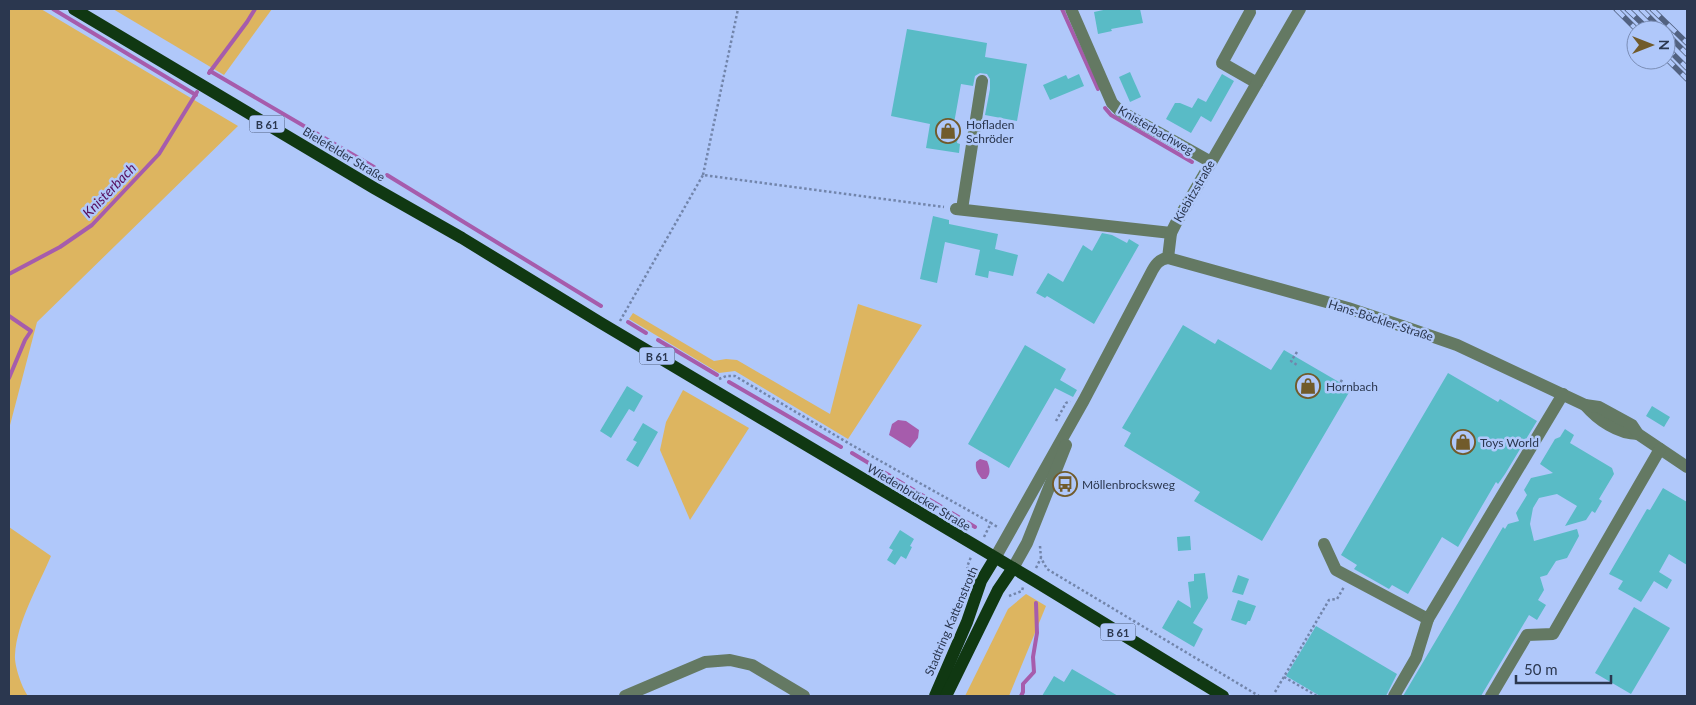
<svg xmlns="http://www.w3.org/2000/svg" width="1696" height="705" font-family="Lato,sans-serif">
<style>
.green{fill:#ddb560}
.water{fill:#a65cac}
.lines{fill:none;stroke-linecap:round;stroke-linejoin:round}
.stream{stroke:#a65cac;stroke-width:4}
.building{fill:#59bbc6}
.path{stroke:#7285ab;stroke-width:2.5;stroke-dasharray:2.5 2.5;stroke-linecap:butt}
.minor{stroke:#647963;stroke-width:12}
.major{stroke:#103812;stroke-width:12}
.rail-casing{stroke:#526281;stroke-width:5.5}
.rail{stroke:#b0c8fa;stroke-width:4;stroke-dasharray:11;stroke-linecap:butt}
.labels{text-anchor:middle;dominant-baseline:central;stroke-width:5;stroke-linejoin:round;paint-order:stroke}
.shield{fill:#b0c8fa;stroke:#536282;stroke-width:1}
.shield-label{font-size:11px;font-weight:bold;fill:#2b374f}
.poi-label{font-size:12px;fill:#2b374f;stroke:#b0c8fa;text-anchor:start}
.street-label{font-size:12px;fill:#2b374f;stroke:#b0c8fa}
.water-label{font-size:14px;font-style:italic;fill:#57105e;stroke:#b0c8fa}
</style>
<rect width="100%" height="100%" fill="#b0c8fa"/>
<g class="green">
<path d="M9 9H41L238 126 37 322 9 429Z"/>
<path d="M113 9H272L224 75Z"/>
<path d="M858 304 922 325 848 439 735 371 719 373 629 319 633 313 714 361 726 359 737 360 830 414Z"/>
<path d="M683 390 749 428 690 520 660 450 666 422Z"/>
<path d="M9 527 51 556C38 587 17 621 15 655 14 665 22 688 28 696H9Z"/>
<path d="M1026 594 1046 606 1009 696H965L1008 609Z"/>
</g>
<g class="water">
<path d="M898 420 906 421 919 430 918 438 910 448 889 435 892 424Z"/>
<path d="M980 459 987 461C990 468 991 474 986 479H982C978 474 975 470 976 462Z"/>
</g>
<g class="lines">
<g class="stream">
<path d="M53 9 196 95"/>
<path d="M1062 9 1098 89"/>
<path d="M210 71 374 167"/>
<path d="M209 73 247 22 255 9"/>
<path d="M1105 108 1111 115 1192 162"/>
<path d="M387 175 601 306"/>
<path d="M9 274 60 247 92 225 159 154 197 92"/>
<path d="M9 316 31 331 25 340 9 378"/>
<path d="M628 322 646 333"/>
<path d="M658 340 717 375"/>
<path d="M729 382 841 447"/>
<path d="M852 453 975 527"/>
<path d="M1021 696 1023 692V684L1034 672 1033 657 1037 633 1036 603"/>
</g>
</g>
<g class="building">
<path d="M1108 9H1140L1143 23 1111 29 1112 31 1098 34 1094 12Z"/>
<path d="M907 29 987 43 985 57 1027 64 1017 121 985 115 990 89V79L987 74 980 73 975 76 973 86 961 84 953 129 959 130 957 143 960 144 959 153 926 148 930 124 891 116Z"/>
<path d="M1130 72 1141 97 1130 102 1119 77Z"/>
<path d="M1079 74 1084 86 1050 100 1043 85 1066 75 1068 79Z"/>
<path d="M1222 74 1234 81 1211 122 1201 116 1191 133 1166 119 1175 103H1180L1192 108 1198 98 1206 102Z"/>
<path d="M933 216 949 220V224L998 234 995 249 1018 255 1013 276 989 271 988 278 975 275 980 250 945 242 937 283 920 279Z"/>
<path d="M1102 233 1112 235 1127 243 1129 239 1139 245 1094 324 1047 296 1045 298 1036 293 1048 273 1063 282 1083 245 1092 251Z"/>
<path d="M1183 325 1215 344 1218 339 1271 370 1284 350 1351 389 1262 541 1194 501 1200 492 1124 446 1131 433 1122 428Z"/>
<path d="M1025 345 1066 369 1060 380 1077 390 1073 397 1055 388 1009 468 968 444Z"/>
<path d="M1448 373 1498 402 1500 399 1537 421 1505 474 1498 484 1496 482 1458 547 1442 537 1408 594 1392 585 1389 589 1354 569 1357 565 1341 555Z"/>
<path d="M627 386 643 396 634 412 629 409 611 438 600 431Z"/>
<path d="M1652 406 1670 417 1664 427 1646 416Z"/>
<path d="M643 423 658 432 638 467 626 460 637 442 633 440Z"/>
<path d="M1565 429 1574 435 1570 443 1612 468 1614 474 1599 499 1602 501 1595 513 1592 511 1586 520 1565 526 1577 506 1557 494 1539 498 1533 508 1530 524 1534 541 1577 529 1579 536 1567 558 1556 561 1547 575 1540 577 1544 590 1538 600 1546 605 1537 620 1529 615 1481 696H1403L1503 527 1505 529 1508 524 1519 521 1516 513 1527 495 1524 490 1531 478 1553 473 1540 464 1555 439 1560 437Z"/>
<path d="M1663 488 1687 502V565L1669 554 1659 572 1672 580 1667 589 1654 581 1641 602 1618 589 1623 581 1609 574 1647 509 1650 510Z"/>
<path d="M900 530 914 539 910 546 912 547 906 559 901 556 895 565 887 560 893 550 889 548Z"/>
<path d="M1190 536 1191 550 1178 551 1177 537Z"/>
<path d="M1205 573 1208 598 1193 623 1203 629 1194 647 1162 628 1178 600 1191 608 1188 582 1194 581V574Z"/>
<path d="M1238 575 1249 579 1243 595 1232 592Z"/>
<path d="M1238 600 1256 606 1250 621H1248L1246 625 1231 620Z"/>
<path d="M1634 607 1670 628 1631 694 1595 673Z"/>
<path d="M1316 626 1397 674 1386 696H1320L1286 676Z"/>
<path d="M1072 669 1103 687 1118 696H1042L1054 676 1064 682Z"/>
</g>
<g class="lines">
<g class="path">
<path d="M703 175 738 9"/>
<path d="M620 321 703 175 944 207"/>
<path d="M1297 352 1291 361 1297 365"/>
<path d="M719 379 726 376H735L850 444 991 523"/>
<path d="M1331 385 1337 389 1343 378"/>
<path d="M1056 421 1066 403 1070 401"/>
<path d="M984 537 991 523 999 528"/>
<path d="M1040 546 1041 558 1047 569 1259 696"/>
<path d="M1036 568 1041 558"/>
<path d="M970 574 967 567 971 557"/>
<path d="M1009 596 1022 591 1023 587"/>
<path d="M1284 677 1317 696"/>
<path d="M1275 692 1329 600 1337 599 1344 587"/>
</g>
<g class="minor">
<path d="M1071 9 1112 103 1120 111 1211 162"/>
<path d="M1250 12 1222 63 1257 83"/>
<path d="M956 209 1171 233"/>
<path d="M962 209 982 81"/>
<path d="M1168 258 1171 233 1176 223 1300 9"/>
<path d="M1585 405C1598 420 1618 434 1638 434"/>
<path d="M1324 544 1336 570 1428 619 1563 394"/>
<path d="M995 558 1084 400 1151 273C1155 265 1159 259 1168 258L1348 308 1408 328 1457 345 1585 405 1599 407 1632 425 1638 434 1687 467"/>
<path d="M1013 568 1027 543 1066 445"/>
<path d="M625 696 705 662 730 660 752 665 804 696"/>
<path d="M1394 696 1416 658 1428 619"/>
<path d="M1491 696 1527 635 1553 634 1660 449"/>
</g>
<g class="major">
<path d="M74 9 374 188 462 238 601 323 1035 581 1223 696"/>
<path d="M935 696 967 622 981 581 995 558"/>
<path d="M946 696 998 590 1013 568"/>
</g>
<defs>
<g id="rail">
<path d="M1616 9 1637 30"/>
<path d="M1627 9 1649 30"/>
<path d="M1641 9 1662 30"/>
<path d="M1652 9 1687 43"/>
<path d="M1666 33 1687 54"/>
<path d="M1666 47 1687 68"/>
<path d="M1666 58 1687 79"/>
</g>
</defs>
<use href="#rail" class="rail-casing"/>
<use href="#rail" class="rail"/>
</g>
<defs>
<symbol id="shop-ring" viewBox="-11 -11 22 22"><circle r="9.5" fill="#b0c8fa" stroke="#715b2b" stroke-width="1.5"/><path d="M-5-2.5h2.3a2.7 3.5 0 0 1 5.4 0H5L5.5 6h-11ZM-1.5-2.5h3a1.5 2.3 0 0 0-3 0Z" fill="#715b2b"/></symbol>
<symbol id="bus-ring" viewBox="-11 -11 22 22"><circle r="9.5" fill="#b0c8fa" stroke="#715b2b" stroke-width="1.5"/><path d="M-5-6H5V4H4V6H2V4H-2V6H-4V4H-5ZM-3.5-4V0h7V-4ZM-3.5 1.2v1.5H-2V1.2ZM2 1.2v1.5H3.5V1.2Z" fill="#715b2b"/></symbol>
</defs>
<g fill-rule="evenodd">
<use href="#shop-ring" x="934" y="117" width="28" height="28"/>
<use href="#shop-ring" x="1294" y="372" width="28" height="28"/>
<use href="#shop-ring" x="1449" y="428" width="28" height="28"/>
<use href="#bus-ring" x="1051" y="470" width="28" height="28"/>
</g>
<g class="labels">
<g class="shield">
<rect x="249.5" y="115.5" width="35" height="17" rx="4"/>
<rect x="639.5" y="347.5" width="35" height="17" rx="4"/>
<rect x="1100.5" y="623.5" width="35" height="17" rx="4"/>
</g>
<g class="shield-label">
<text x="267" y="124">B 61</text>
<text x="657" y="356">B 61</text>
<text x="1118" y="632">B 61</text>
</g>
<g class="poi-label">
<text x="966" y="124">Hofladen<tspan x="966" dy="14">Schröder</tspan></text>
<text x="1326" y="386">Hornbach</text>
<text x="1480" y="442">Toys World</text>
<text x="1082" y="484">Möllenbrocksweg</text>
</g>
<g class="street-label">
<text transform="translate(1156 130) rotate(30)">Knisterbachweg</text>
<text transform="translate(344 154) rotate(31)">Bielefelder Straße</text>
<text transform="translate(1194 191) rotate(-60)">Kiebitzstraße</text>
<text transform="translate(1381 320) rotate(18)">Hans-Böckler-Straße</text>
<text transform="translate(919 497) rotate(31)">Wiedenbrücker Straße</text>
<text transform="translate(951 621) rotate(-67)">Stadtring Kattenstroth</text>
</g>
<g class="water-label">
<text transform="translate(109 190) rotate(-46)">Knisterbach</text>
</g>
</g>
<rect width="1696" height="705" fill="none" stroke="#2b374f" stroke-width="20"/>
<g transform="translate(1651 45) rotate(90)"><circle r="24" fill="#b0c8fa" stroke="#7b8eb6"/>
<path d="M0-4L9 19L0 12L-9 19Z" fill="#715b2b"/>
<text y="-8" font-size="14" font-weight="bold" text-anchor="middle" fill="#2b374f">N</text>
</g>
<path d="M1516 675v8h95v-8" fill="none" stroke="#2b374f" stroke-width="2.5"/>
<text x="1524" y="675" font-size="15" fill="#2b374f" stroke="#b0c8fa" stroke-width="4" paint-order="stroke">50 m</text>
</svg>
